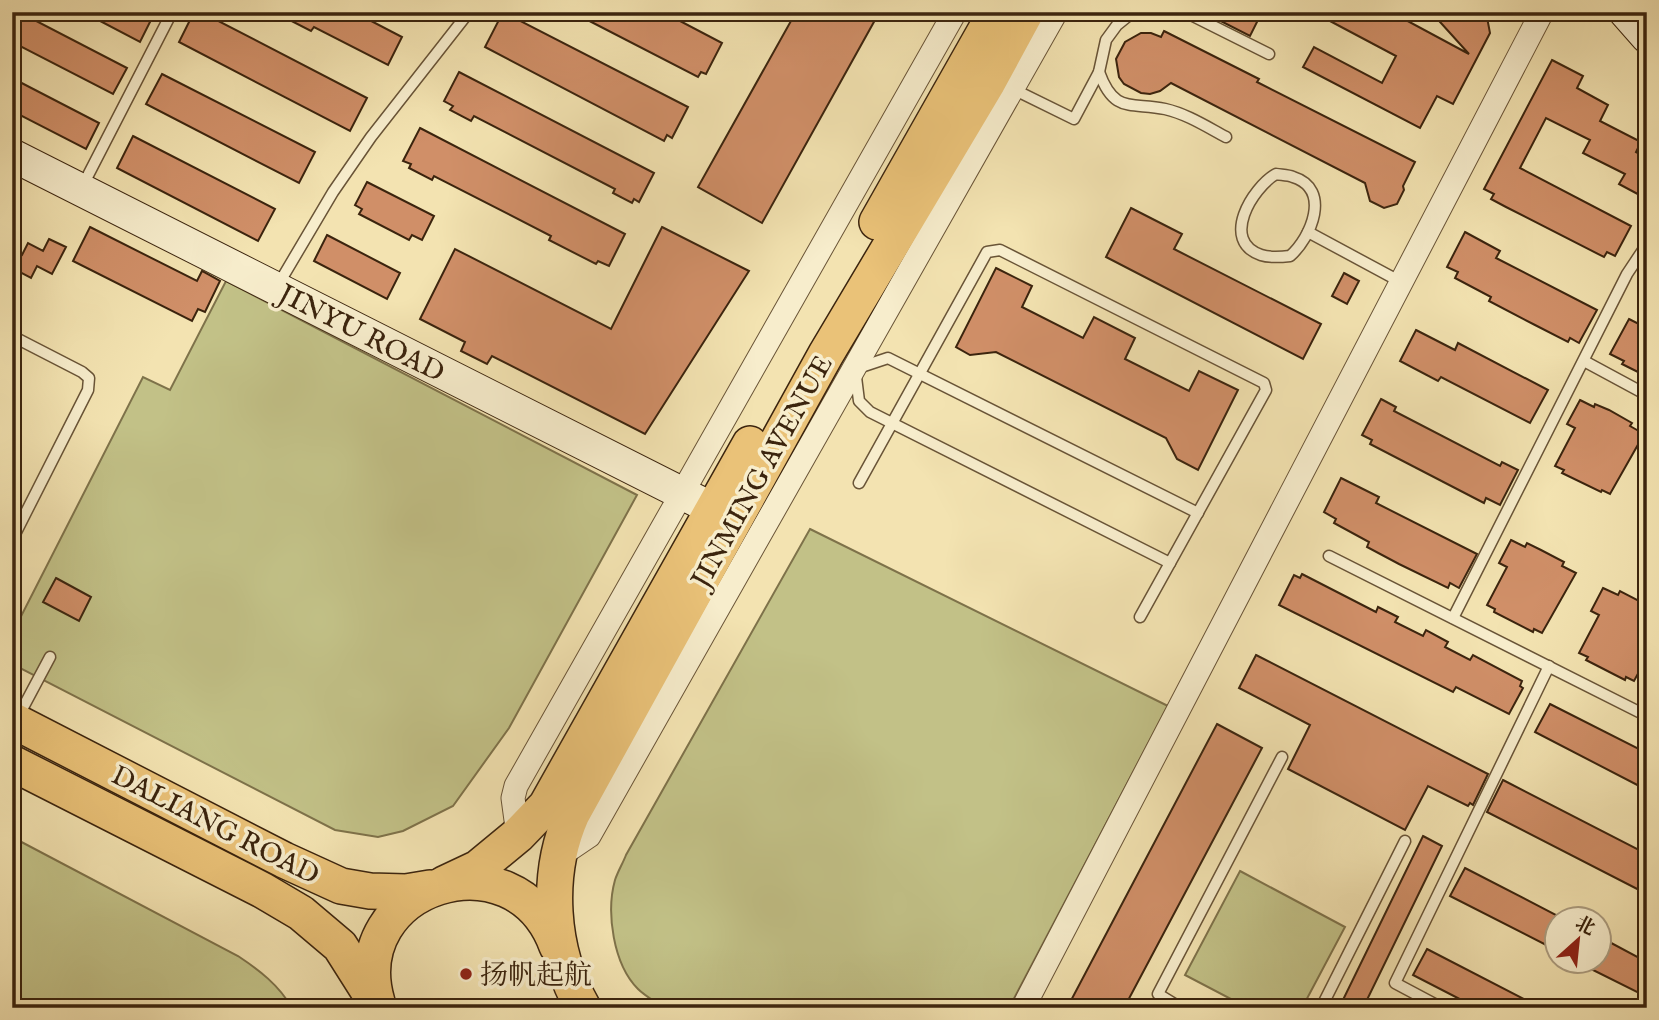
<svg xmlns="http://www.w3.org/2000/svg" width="1659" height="1020" viewBox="0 0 1659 1020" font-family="'IM FELL English','Noto Serif SC',serif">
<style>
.green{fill:#c2c187;stroke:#7e724a;stroke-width:2}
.building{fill:#d08f68;stroke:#3b240e;stroke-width:2}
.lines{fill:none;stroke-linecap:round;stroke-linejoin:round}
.lane-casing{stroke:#695437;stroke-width:13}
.street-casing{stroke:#695437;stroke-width:25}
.secondary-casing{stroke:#3b240e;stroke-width:34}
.primary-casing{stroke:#3b240e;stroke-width:38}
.lane{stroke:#f7edcc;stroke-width:10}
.street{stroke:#f7edcc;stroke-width:23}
.secondary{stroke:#f7edcc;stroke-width:32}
.primary{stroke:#eac278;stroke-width:35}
.poi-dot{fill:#8f2418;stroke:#f7edcc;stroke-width:2.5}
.labels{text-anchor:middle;stroke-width:7;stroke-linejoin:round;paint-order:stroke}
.street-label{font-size:28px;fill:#3b240e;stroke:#f7edcc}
.poi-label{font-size:28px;fill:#3b240e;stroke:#f7edcc;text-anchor:start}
</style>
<rect width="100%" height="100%" fill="#f3e3b1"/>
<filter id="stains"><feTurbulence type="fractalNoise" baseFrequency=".00286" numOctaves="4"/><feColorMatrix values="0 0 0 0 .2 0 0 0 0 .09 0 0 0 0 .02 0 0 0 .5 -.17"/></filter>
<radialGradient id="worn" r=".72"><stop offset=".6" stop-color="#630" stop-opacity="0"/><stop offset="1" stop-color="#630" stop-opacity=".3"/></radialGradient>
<g class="green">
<polygon points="226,281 637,495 509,728 453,806 403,831 378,837 335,830 12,664 12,634 143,377 170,390"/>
<path d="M810,529L1168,706L1009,1008H664C656,1002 645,996 638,989C613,964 606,912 615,880C618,871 623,863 626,855Z"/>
<path d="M12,837L238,956C259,970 279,985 292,1008H12Z"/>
<polygon points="1240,871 1345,927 1302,1008 1248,1008 1185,975"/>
</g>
<g class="building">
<polygon points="12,12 19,12 127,68 113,94 12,42"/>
<polygon points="83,12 155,12 140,42"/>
<polygon points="194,12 201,12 367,98 350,131 179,42"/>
<polygon points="274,12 354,12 402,37 388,65 314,27 311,31"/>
<polygon points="503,12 688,107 672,138 667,135 664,141 485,47"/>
<polygon points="572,12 663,12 722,43 706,74 701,72 698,77"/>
<polygon points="796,12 862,12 875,20 762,223 698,187"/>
<polygon points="1203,12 1247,12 1259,18 1250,36"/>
<polygon points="1313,12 1391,12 1469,54 1431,12 1486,12 1490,33 1453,104 1437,96 1420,128 1303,67 1314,47 1382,83 1396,56"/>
<polygon points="1164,31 1259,79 1257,82 1415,162 1403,186 1404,190 1397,204 1384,208 1370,201 1365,183 1171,83 1160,91 1150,94 1141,93 1124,84 1119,77 1116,59 1125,42 1141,33 1151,33 1161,37"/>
<polygon points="1552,60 1583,76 1577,88 1608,105 1600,121 1641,142 1636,152 1647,158 1647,199 1619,184 1625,174 1583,153 1590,140 1546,118 1520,168 1631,226 1615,256 1607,252 1604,257 1506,207 1491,199 1494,194 1484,189"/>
<polygon points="459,72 654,173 639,202 634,199 632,203 613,193 615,189 474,116 471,121 450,110 453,106 444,101"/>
<polygon points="162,74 315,152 299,183 146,104"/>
<polygon points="12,78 99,123 86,149 12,111"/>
<polygon points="420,128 625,234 609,266 598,261 596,264 549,240 551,236 434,176 432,180 409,168 411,164 403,161"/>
<polygon points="133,136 275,209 258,241 117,168"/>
<polygon points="367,182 434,216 422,240 412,235 409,240 359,214 362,209 355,205"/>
<polygon points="1131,208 1182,234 1174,249 1321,324 1303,359 1106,257"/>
<polygon points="90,227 197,281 202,271 220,281 205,312 198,309 192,321 73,261"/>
<polygon points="662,227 749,271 645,434 492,356 487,364 461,351 465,342 420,319 455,249 611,329"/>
<polygon points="1465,232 1500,251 1496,258 1597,310 1579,343 1570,338 1568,342 1535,325 1489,301 1491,297 1455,278 1458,272 1447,267"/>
<polygon points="327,235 400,273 387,299 314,261"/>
<polygon points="49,239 66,247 52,274 37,266 31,278 12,268 12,250 22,255 28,243 43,251"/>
<polygon points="996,268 1032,286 1022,307 1083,338 1094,317 1135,338 1125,359 1189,391 1199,371 1238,390 1198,470 1177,459 1166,438 996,352 970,355 956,347"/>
<polygon points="1344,273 1359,281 1347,304 1332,296"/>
<polygon points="1629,319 1647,328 1647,373 1639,369 1638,372 1622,364 1624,361 1610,354"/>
<polygon points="1416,330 1455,350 1458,343 1548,390 1530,423 1441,377 1438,381 1400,361"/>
<polygon points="1381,399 1396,407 1394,411 1500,466 1502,462 1518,470 1500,505 1486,498 1484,503 1370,444 1372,440 1362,435"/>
<polygon points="1580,400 1594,407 1595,404 1609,410 1632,423 1630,426 1644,434 1610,494 1602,490 1601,492 1562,473 1564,470 1555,466 1575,428 1567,424"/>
<polygon points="1341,478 1379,497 1376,503 1477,554 1459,588 1450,583 1448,588 1399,564 1367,547 1369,542 1334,523 1336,519 1324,512"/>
<polygon points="1511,540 1525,547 1527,543 1541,550 1564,562 1562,566 1576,573 1542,633 1534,629 1533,632 1494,612 1495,609 1487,605 1507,567 1499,563"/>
<polygon points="1302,574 1376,612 1378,607 1398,617 1395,622 1423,636 1426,630 1448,642 1445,647 1470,660 1473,655 1522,681 1520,686 1523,688 1509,714 1456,687 1453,692 1279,605 1294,575 1300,578"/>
<polygon points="56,578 91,597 79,621 43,602"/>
<polygon points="1603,588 1618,595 1620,591 1647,605 1647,657 1634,681 1626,677 1625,680 1586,660 1588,657 1579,653 1599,615 1591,611"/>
<polygon points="1256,655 1488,774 1473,805 1470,803 1468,806 1428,786 1405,830 1288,769 1310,725 1239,688"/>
<polygon points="1550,704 1647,753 1647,790 1535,732"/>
<polygon points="1217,724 1262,748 1124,1008 1067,1008"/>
<polygon points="1503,780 1647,854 1647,894 1487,812"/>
<polygon points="1423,836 1442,846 1363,1008 1339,1008"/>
<polygon points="1465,868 1558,916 1558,951 1450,896"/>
<polygon points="1600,937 1647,962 1647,997 1575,961 1600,961"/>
<polygon points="1427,949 1541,1008 1477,1008 1413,975"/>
</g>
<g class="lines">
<g class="lane-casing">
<g id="lane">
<polyline points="1185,12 1269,54"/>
<path d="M1099,72C1114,114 1131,102 1165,109C1187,114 1207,127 1226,137"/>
<polyline points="1013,89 1074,119 1099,72 1106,40 1117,25 1133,12"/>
<path d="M1276,174C1281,175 1288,175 1293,177C1332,189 1311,238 1290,256C1281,257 1270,258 1261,255C1220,241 1252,188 1276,174Z"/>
<polyline points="82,187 172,12"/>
<polyline points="1308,232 1401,282"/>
<polyline points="278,285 333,192 371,137 469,12"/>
<polyline points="12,336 82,372 89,378 88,390 12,540"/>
<polyline points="1584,361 1647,395"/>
<polyline points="859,483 987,252 1000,250 1264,383 1266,390 1140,617"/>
<polyline points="1329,556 1647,716"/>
<polyline points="1170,563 870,412 859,401 855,369 888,358 1198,513"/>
<polyline points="1453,618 1627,274 1647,244"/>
<polyline points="17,719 50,657"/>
<polyline points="1181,1008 1158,994 1282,757"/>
<polyline points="1321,1008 1405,841"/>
<polyline points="1442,1008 1395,983 1549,666"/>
</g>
</g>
<g class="street-casing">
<g id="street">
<polyline points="518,835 513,798 516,786 955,12"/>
<polyline points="558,857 589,836 1056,12"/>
<polyline points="1023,1008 1542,12"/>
</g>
</g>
<g class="secondary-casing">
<g id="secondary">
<polyline points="1625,12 1647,37"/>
<polyline points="12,155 713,509"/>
</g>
</g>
<g class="primary-casing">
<g id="primary">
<polyline points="877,222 996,12"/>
<polyline points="12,720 284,860 341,886 370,891 406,892 430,888"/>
<polyline points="12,763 262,890 301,913 340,946 378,1006"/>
<polyline points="444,884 478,868 518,835 546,806 750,444"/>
<path d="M377,1002C343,886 515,830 557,946"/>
<path d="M583,1008C550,950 545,875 572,814L826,354L988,82L1026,12"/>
</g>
</g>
<use href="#lane" class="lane"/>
<use href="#street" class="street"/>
<use href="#secondary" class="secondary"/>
<use href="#primary" class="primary"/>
</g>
<circle class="poi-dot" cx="466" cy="974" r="7"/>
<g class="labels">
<g class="street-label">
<text transform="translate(362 332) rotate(27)" y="10">JINYU ROAD</text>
<text transform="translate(761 471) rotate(-61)" y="10">JINMING AVENUE</text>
<text transform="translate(216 824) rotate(27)" y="10">DALIANG ROAD</text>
</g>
<g class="poi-label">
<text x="480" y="984">扬帆起航</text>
</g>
</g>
<rect width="1659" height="1020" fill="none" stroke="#f3e3b1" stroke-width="42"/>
<rect x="14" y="14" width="1631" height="992" fill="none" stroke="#3b240e" stroke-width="3.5"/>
<rect x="21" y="21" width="1617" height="978" fill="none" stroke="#3b240e" stroke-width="2"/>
<g transform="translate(1578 940) rotate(27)"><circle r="33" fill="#f7edcc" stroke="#ac9d80" stroke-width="2"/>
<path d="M0-5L12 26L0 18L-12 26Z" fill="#8f2418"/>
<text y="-10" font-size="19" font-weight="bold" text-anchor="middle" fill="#3b240e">北</text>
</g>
<rect width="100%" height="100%" filter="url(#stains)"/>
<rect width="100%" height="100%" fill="url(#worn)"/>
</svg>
